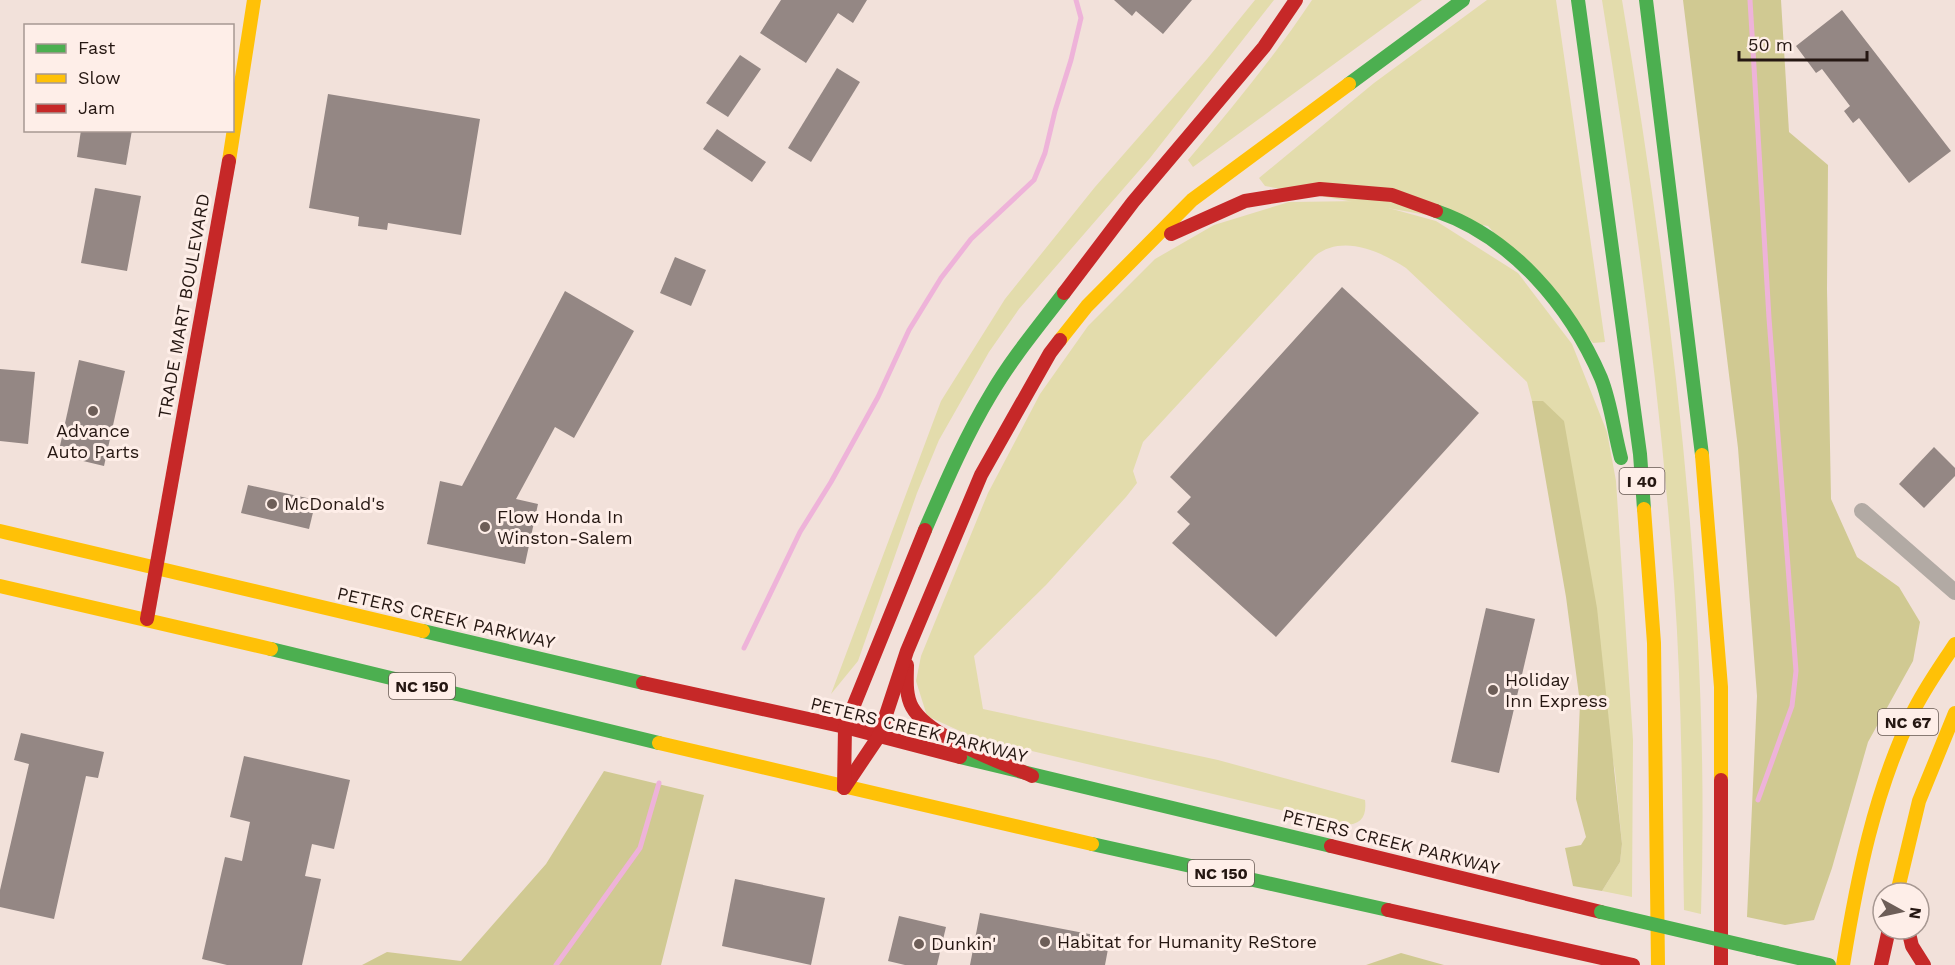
<svg xmlns="http://www.w3.org/2000/svg" width="1955" height="965" viewBox="0 0 1955 965" font-family="'Work Sans',sans-serif">
<style>
.green{fill:#e3dcac}
.forest{fill:#d0c992}
.lines{fill:none;stroke-linecap:round;stroke-linejoin:round}
.stream{stroke:#eeb3d9;stroke-width:5}
.building{fill:#948784}
.street{stroke:#b2aaa4;stroke-width:16}
.fast{stroke:#4caf50;stroke-width:14}
.slow{stroke:#ffc107;stroke-width:14}
.jam{stroke:#c62828;stroke-width:14}
.fast-bridge{stroke:#4caf50;stroke-width:14}
.poi-dot{fill:#6d5e58;stroke:#feeee8;stroke-width:2}
.labels{text-anchor:middle;stroke-width:6;stroke-linejoin:round;paint-order:stroke}
.shield{fill:#feeee8;stroke:#665852;stroke-width:1.5}
.shield-label{font-size:16px;font-weight:bold;fill:#251712}
.street-label{font-size:18px;fill:#251712;stroke:#feeee8}
.poi-label{font-size:18px;fill:#251712;stroke:#feeee8;text-anchor:start}
</style>
<rect width="100%" height="100%" fill="#f2e1da"/>
<g class="green">
<polygon points="1255,0 1274,0 1150,158 1019,309 989,352 939,440 917,493 858,661 831,694 941,401 1005,299 1095,187 1207,59"/>
<path d="M1312,0H1422L1193,167L1188,160C1232,108 1274,57 1312,0Z"/>
<polygon points="1487,0 1556,0 1605,342 1593,343 1488,226 1265,186 1259,178 1374,83"/>
<path d="M1602,0H1622C1672,302 1711,608 1701,914L1684,910C1682,802 1682,692 1674,584C1660,388 1633,193 1602,0Z"/>
<path d="M1363,201L1436,221L1518,273L1572,344L1607,432L1616,481L1633,740L1632,897L1602,891L1620,862L1622,844L1615,771L1543,401H1532L1527,382L1406,268C1380,251 1342,234 1315,256L1143,442L1133,471L1137,483L1126,497L1046,585L974,656L983,709L1218,760L1365,800C1367,817 1361,825 1344,825L973,737L927,716L916,681L921,656L937,617L988,493L1040,394L1088,326L1155,259L1214,225L1289,202Z"/>
</g>
<g class="forest">
<polygon points="1683,0 1781,0 1789,132 1828,165 1827,289 1831,499 1857,557 1899,587 1920,622 1913,661 1868,742 1832,868 1814,920 1785,925 1747,917 1757,696 1738,448"/>
<polygon points="1543,401 1564,421 1597,608 1622,844 1620,862 1602,891 1573,886 1565,848 1581,845 1586,837 1576,799 1580,703 1566,597 1532,401"/>
<polygon points="604,771 704,795 661,965 362,965 387,952 461,961 546,864"/>
<polygon points="1401,953 1444,965 1366,965"/>
</g>
<g class="lines">
<g class="stream">
<polyline points="1750,0 1769,318 1796,671 1792,706 1758,800"/>
<polyline points="744,648 800,532 831,482 878,397 909,330 941,278 971,239 1034,180 1045,153 1055,111 1071,60 1081,18 1076,0"/>
<polyline points="556,965 640,848 659,783"/>
</g>
</g>
<g class="building">
<polygon points="781,0 867,0 853,23 838,13 806,63 760,33"/>
<polygon points="1114,0 1192,0 1163,34 1136,11 1132,16"/>
<polygon points="1842,10 1951,151 1909,183 1859,118 1853,123 1844,111 1850,106 1822,69 1816,73 1796,46"/>
<polygon points="740,55 761,69 728,117 706,103"/>
<polygon points="837,68 860,82 811,162 788,148"/>
<polygon points="328,94 480,119 461,235 388,223 387,230 358,226 359,217 309,208"/>
<polygon points="717,129 766,162 752,182 703,149"/>
<polygon points="81,130 132,130 126,165 77,157"/>
<polygon points="95,188 141,196 127,271 81,263"/>
<polygon points="675,257 706,270 691,306 660,293"/>
<polygon points="1342,287 1479,413 1276,637 1172,543 1190,524 1177,512 1191,497 1170,477"/>
<polygon points="565,291 634,331 574,438 555,427 516,499 538,504 525,564 427,544 440,481 462,486"/>
<polygon points="79,360 125,371 104,466 58,455"/>
<polygon points="0,369 35,372 28,444 0,441"/>
<polygon points="1934,447 1955,468 1955,476 1924,508 1899,484"/>
<polygon points="248,485 316,500 309,529 241,513"/>
<polygon points="1486,608 1535,619 1499,773 1451,762"/>
<polygon points="21,733 104,752 98,778 86,776 54,919 0,907 0,890 29,764 14,760"/>
<polygon points="244,756 350,780 334,849 312,844 305,876 321,879 302,965 227,965 202,959 225,857 242,861 250,822 230,817"/>
<polygon points="735,879 825,898 811,965 722,946"/>
<polygon points="980,913 1110,938 1105,965 970,965"/>
<polygon points="899,916 946,927 937,965 905,965 888,961"/>
</g>
<g class="lines">
<polyline class="street" points="1862,511 1955,592"/>
<g class="fast">
<polyline points="1578,0 1640,454 1644,509"/>
<polyline points="1646,0 1702,455"/>
<polyline points="1349,84 1463,0"/>
<path d="M1436,211C1512,237 1570,306 1601,378C1611,403 1614,432 1621,458"/>
<path d="M925,530C945,484 965,437 991,394C1012,358 1039,326 1064,293"/>
<polyline points="423,631 643,683"/>
<polyline points="271,649 659,743"/>
<polyline points="960,757 1331,846"/>
<polyline points="1092,844 1388,910"/>
<polyline points="1759,949 1829,965"/>
</g>
<g class="slow">
<polyline points="229,161 254,0"/>
<polyline points="1060,340 1087,306 1192,200 1349,84"/>
<polyline points="1702,455 1721,687 1721,780"/>
<polyline points="1644,509 1654,643 1658,965"/>
<polyline points="0,531 423,631"/>
<polyline points="0,586 271,649"/>
<polyline points="659,743 1092,844"/>
<polyline points="1897,893 1919,801 1955,713"/>
<path d="M1843,965C1857,879 1874,793 1912,714C1924,689 1940,667 1955,644"/>
</g>
<g class="jam">
<polyline points="1171,234 1245,201 1320,189 1392,195 1436,211"/>
<polyline points="1064,293 1133,202 1264,47 1296,0"/>
<polyline points="147,619 229,161"/>
<path d="M907,665C907,678 905,694 912,707C929,738 1000,761 1032,776"/>
<polyline points="643,683 845,727 960,757"/>
<polyline points="1721,780 1721,965"/>
<polyline points="844,788 879,736 907,651 981,475 1050,353 1060,340"/>
<polyline points="844,788 845,727 925,530"/>
<polyline points="1331,846 1601,912"/>
<polyline points="1388,910 1633,965"/>
<polyline points="1908,929 1912,946 1924,965"/>
<polyline points="1881,965 1889,929"/>
</g>
<polyline class="fast-bridge" points="1601,912 1759,949"/>
</g>
<g class="poi-dot">
<circle cx="93" cy="411" r="6"/>
<circle cx="272" cy="504" r="6"/>
<circle cx="485" cy="527" r="6"/>
<circle cx="1493" cy="690" r="6"/>
<circle cx="1045" cy="942" r="6"/>
<circle cx="919" cy="944" r="6"/>
</g>
<g class="labels">
<g class="shield">
<rect x="1619.5" y="468" width="45" height="26" rx="4.5"/>
<rect x="389" y="673" width="66" height="26" rx="4.5"/>
<rect x="1878" y="709" width="60" height="26" rx="4.5"/>
<rect x="1188" y="860" width="66" height="26" rx="4.5"/>
</g>
<g class="shield-label">
<text x="1642" y="487">I 40</text>
<text x="422" y="692">NC 150</text>
<text x="1908" y="728">NC 67</text>
<text x="1221" y="879">NC 150</text>
</g>
<g class="street-label">
<text transform="translate(184 306) rotate(-80)" y="6">TRADE MART BOULEVARD</text>
<text transform="translate(446 618) rotate(13)" y="6">PETERS CREEK PARKWAY</text>
<text transform="translate(919 730) rotate(14)" y="6">PETERS CREEK PARKWAY</text>
<text transform="translate(1391 842) rotate(14)" y="6">PETERS CREEK PARKWAY</text>
</g>
<g class="poi-label">
<text x="93" y="437" text-anchor="middle">Advance<tspan x="93" dy="21">Auto Parts</tspan></text>
<text x="284" y="510">McDonald's</text>
<text x="497" y="523">Flow Honda In<tspan x="497" dy="21">Winston-Salem</tspan></text>
<text x="1505" y="686">Holiday<tspan x="1505" dy="21">Inn Express</tspan></text>
<text x="1057" y="948">Habitat for Humanity ReStore</text>
<text x="931" y="950">Dunkin'</text>
</g>
</g>
<rect x="24" y="24" width="210" height="108" fill="#feeee8" stroke="#a79892" stroke-width="1.5"/>
<rect x="36" y="44" width="30" height="9" fill="#4caf50" stroke="#a79892" stroke-width="1.5"/>
<text x="78" y="54" font-size="18" fill="#251712">Fast</text>
<rect x="36" y="74" width="30" height="9" fill="#ffc107" stroke="#a79892" stroke-width="1.5"/>
<text x="78" y="84" font-size="18" fill="#251712">Slow</text>
<rect x="36" y="104" width="30" height="9" fill="#c62828" stroke="#a79892" stroke-width="1.5"/>
<text x="78" y="114" font-size="18" fill="#251712">Jam</text>
<g transform="translate(1901 911) rotate(98)"><circle r="28" fill="#feeee8" stroke="#a79892" stroke-width="1.5"/>
<path d="M0-4.5L10 22L0 15L-10 22Z" fill="#6d5e58"/>
<text y="-9" font-size="16" font-weight="bold" text-anchor="middle" fill="#251712">N</text>
</g>
<path d="M1739 51v9h128v-9" fill="none" stroke="#251712" stroke-width="3"/>
<text x="1748" y="51" font-size="18" fill="#251712" stroke="#feeee8" stroke-width="4.5" paint-order="stroke">50 m</text>
</svg>
